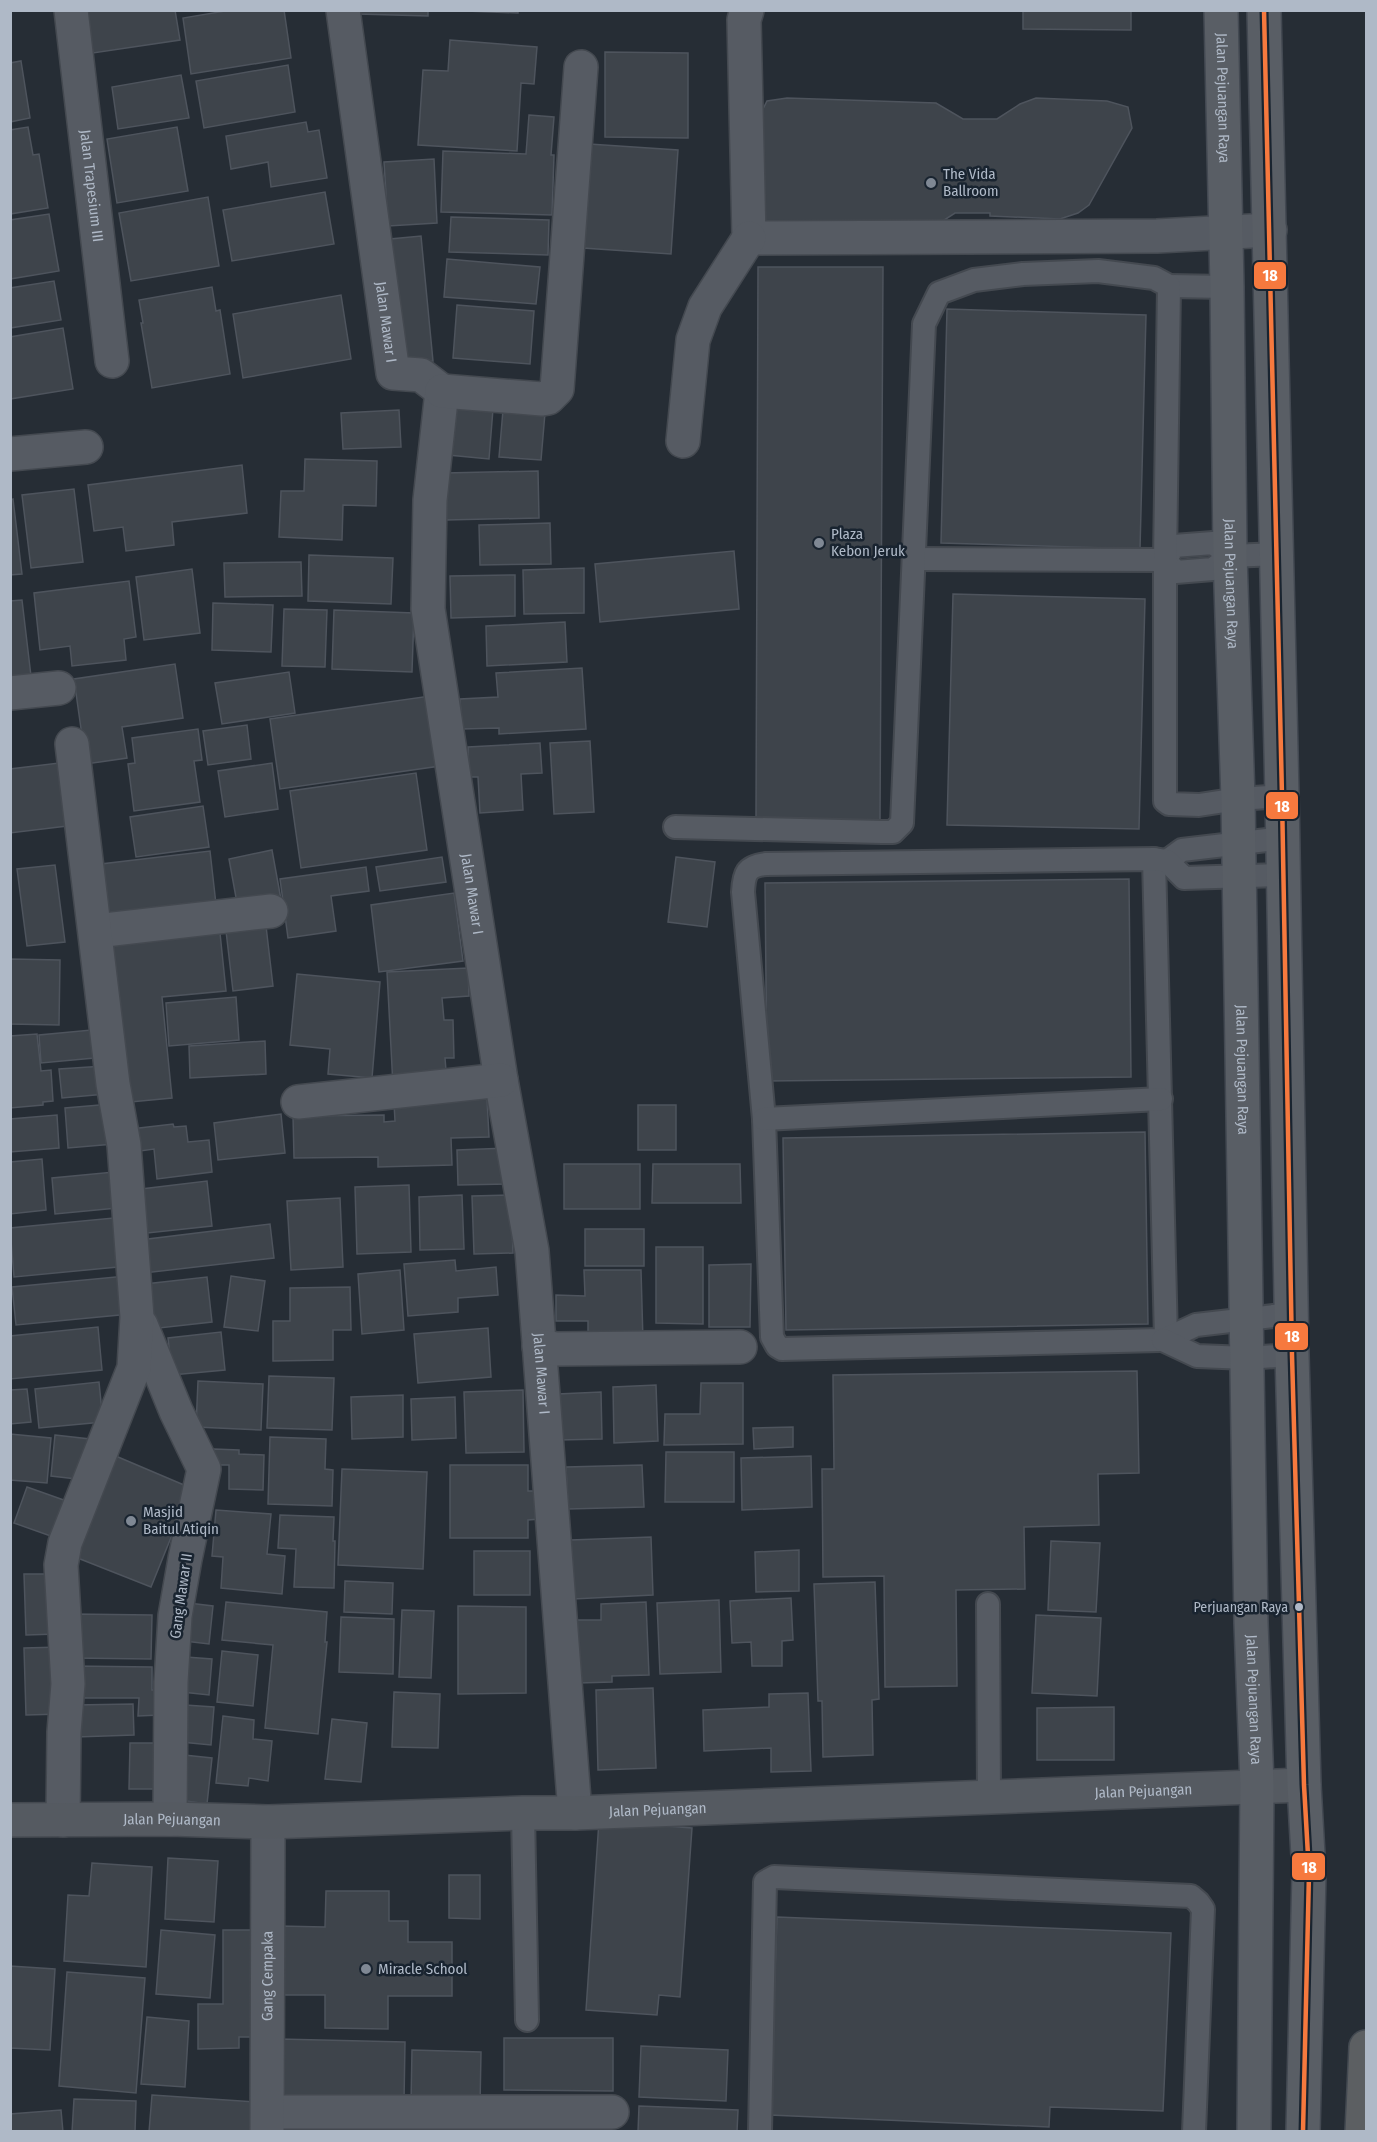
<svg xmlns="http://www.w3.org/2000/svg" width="1377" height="2142" viewBox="0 0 1377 2142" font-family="'Fira Sans Condensed',sans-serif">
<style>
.building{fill:#3e444b;stroke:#4e545d;stroke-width:1.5}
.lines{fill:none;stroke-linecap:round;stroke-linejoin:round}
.lane-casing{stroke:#444950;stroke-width:26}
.street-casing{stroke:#444950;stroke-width:36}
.secondary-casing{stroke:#444950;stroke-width:36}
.primary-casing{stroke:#434952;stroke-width:36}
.highway-casing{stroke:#434951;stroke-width:36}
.lane{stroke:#565b63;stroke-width:22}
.street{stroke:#565b63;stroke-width:33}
.secondary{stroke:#555a61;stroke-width:33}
.primary{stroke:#595e65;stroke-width:33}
.highway{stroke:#5c5f62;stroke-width:33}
.bus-1-casing{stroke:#192430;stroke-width:9}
.bus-1{stroke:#f6793e;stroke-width:4.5}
.poi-dot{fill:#7f8894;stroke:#192430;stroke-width:2}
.bus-dot{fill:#afb9c7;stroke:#192430;stroke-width:2}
.labels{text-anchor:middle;stroke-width:5;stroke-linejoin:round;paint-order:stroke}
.bus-label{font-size:14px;fill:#afb9c7;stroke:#192430;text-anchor:end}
.street-label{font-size:15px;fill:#afb9c7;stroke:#192430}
.poi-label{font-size:15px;fill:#afb9c7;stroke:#192430;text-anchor:start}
.line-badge{stroke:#192430;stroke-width:2}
.badge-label{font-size:16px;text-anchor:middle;font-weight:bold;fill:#fff}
</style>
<rect width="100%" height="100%" fill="#262d35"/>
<g class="building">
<polygon points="86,10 175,10 180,40 93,53"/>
<polygon points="231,10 284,10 291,58 191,74 183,18"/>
<polygon points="358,10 428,10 428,16 358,14"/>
<polygon points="440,10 518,10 518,13"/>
<polygon points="1023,10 1131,10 1131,30 1023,29"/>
<polygon points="450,40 537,47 534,84 521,83 517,151 418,145 423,70 448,71"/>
<polygon points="605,52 688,53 688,138 605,137"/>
<polygon points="21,61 30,118 10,122 10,63"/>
<polygon points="288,65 295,112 204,128 196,81"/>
<polygon points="181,75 189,118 118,129 112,87"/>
<polygon points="787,98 936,103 963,119 997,119 1020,104 1036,98 1107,101 1128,107 1132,128 1089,205 1078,213 1060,219 990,216 990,213 955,213 935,226 765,226 760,216 761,113 767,101"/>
<polygon points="529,115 554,117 551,155 554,155 552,215 441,212 443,151 526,154"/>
<polygon points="306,122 308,132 319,130 327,178 271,187 268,162 231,169 226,136"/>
<polygon points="28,127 33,155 39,154 48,208 10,214 10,130"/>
<polygon points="177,127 188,191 117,203 107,139"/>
<polygon points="589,144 678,150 671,254 583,248"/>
<polygon points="434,159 437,223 388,226 384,162"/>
<polygon points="325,192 334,244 232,261 223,210"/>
<polygon points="208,197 219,266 131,281 119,213"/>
<polygon points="49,214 59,271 10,279 10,220"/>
<polygon points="451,217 549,220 548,255 449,252"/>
<polygon points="421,236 433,361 402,364 390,239"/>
<polygon points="447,259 540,267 536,304 444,297"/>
<polygon points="758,267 883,267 880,820 756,819"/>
<polygon points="54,281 61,320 10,328 10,288"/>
<polygon points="212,287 216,311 220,310 230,374 152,388 141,323 143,323 139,300"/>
<polygon points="341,295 351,359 243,378 233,314"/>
<polygon points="457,305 534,311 530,364 453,358"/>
<polygon points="947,309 1146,315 1140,549 941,543"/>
<polygon points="63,328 73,389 10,399 10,337"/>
<polygon points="451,406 493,409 489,459 448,455"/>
<polygon points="399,410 401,447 343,449 341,413"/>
<polygon points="503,410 545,413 541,460 499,457"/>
<polygon points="305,459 377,461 376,506 343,505 342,540 279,537 281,491 304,491"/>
<polygon points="242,465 247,513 172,522 174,545 126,551 123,527 94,531 88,485"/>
<polygon points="538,471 539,518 446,520 445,473"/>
<polygon points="74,489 83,562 31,568 22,495"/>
<polygon points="13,499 22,574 10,575 10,500"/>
<polygon points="550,523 551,564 480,565 479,525"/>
<polygon points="734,551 739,609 600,622 595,564"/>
<polygon points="309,555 393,558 391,604 308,601"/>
<polygon points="301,562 302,596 225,597 224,563"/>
<polygon points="584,568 584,613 524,614 523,570"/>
<polygon points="192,569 200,633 144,640 136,577"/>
<polygon points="515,575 515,616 451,618 450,576"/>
<polygon points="129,581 136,637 124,639 126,660 72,666 70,646 40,650 34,593"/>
<polygon points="953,594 1145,599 1139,829 947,825"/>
<polygon points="22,600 31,676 10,679 10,601"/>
<polygon points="213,603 273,605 271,652 212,650"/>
<polygon points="284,609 327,610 325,667 282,666"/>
<polygon points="334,610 414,613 412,672 332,669"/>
<polygon points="565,622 567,662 487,666 486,626"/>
<polygon points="175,664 183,718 122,727 127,758 86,764 74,679"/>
<polygon points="582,668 586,729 499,734 499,728 462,729 460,699 498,697 496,673"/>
<polygon points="289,672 295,713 222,724 215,683"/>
<polygon points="430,696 440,766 280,789 270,719"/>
<polygon points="247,725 251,759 208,765 203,731"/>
<polygon points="198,729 202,760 194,761 200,802 134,811 128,764 135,763 132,738"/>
<polygon points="590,741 594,812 554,814 550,743"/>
<polygon points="540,743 542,773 521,774 523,810 480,813 478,777 469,777 468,747"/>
<polygon points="59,763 67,826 10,833 10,769"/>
<polygon points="272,763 278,809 225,817 218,771"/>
<polygon points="416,773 427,850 301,868 290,791"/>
<polygon points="203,806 209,847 136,857 130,817"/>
<polygon points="272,850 282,905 239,914 229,859"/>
<polygon points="210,851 217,913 108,925 101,864"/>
<polygon points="442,857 446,882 380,891 376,867"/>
<polygon points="676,857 715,862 707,927 668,922"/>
<polygon points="55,865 65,942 27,946 17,869"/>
<polygon points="366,867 369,891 331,896 336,931 288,938 280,879"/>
<polygon points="1129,879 1131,1077 767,1081 765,883"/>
<polygon points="454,893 463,961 379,972 371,905"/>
<polygon points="266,926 273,986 233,991 226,931"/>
<polygon points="220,933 226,991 162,997 172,1098 120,1103 105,945"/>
<polygon points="10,959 60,960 59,1025 10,1024"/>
<polygon points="468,968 469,996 442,998 444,1020 453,1020 454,1058 445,1058 447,1083 393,1086 387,972"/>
<polygon points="297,974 380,982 372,1078 328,1074 330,1049 290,1045"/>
<polygon points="236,997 239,1040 169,1046 166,1003"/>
<polygon points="102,1029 105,1057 41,1063 39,1035"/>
<polygon points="37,1034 41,1071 51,1070 53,1101 43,1102 43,1105 10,1108 10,1036"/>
<polygon points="265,1041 266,1074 190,1078 189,1046"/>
<polygon points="104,1066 106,1094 62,1098 59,1069"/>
<polygon points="487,1099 489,1137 451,1138 452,1165 378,1167 378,1157 294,1158 293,1116 384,1115 384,1122 395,1121 394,1103"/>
<polygon points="111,1104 114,1144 68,1148 65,1108"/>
<rect x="638" y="1105" width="38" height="45"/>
<polygon points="281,1114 285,1153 218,1160 214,1123"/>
<polygon points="57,1115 59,1148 10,1152 10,1119"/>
<polygon points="173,1124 174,1127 186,1126 188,1142 209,1140 212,1172 157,1179 154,1149 133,1152 131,1129"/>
<polygon points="1145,1132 1148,1324 786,1330 783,1138"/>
<polygon points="507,1148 508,1184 458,1185 457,1150"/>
<polygon points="42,1159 46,1210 10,1214 10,1162"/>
<rect x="564" y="1164" width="76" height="45"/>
<polygon points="653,1164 740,1164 741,1203 652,1203"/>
<polygon points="114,1172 117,1208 55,1214 52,1178"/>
<polygon points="207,1181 212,1226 138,1234 133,1190"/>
<polygon points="409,1185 411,1252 357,1254 355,1187"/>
<polygon points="462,1195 464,1249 420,1250 419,1197"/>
<polygon points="511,1195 513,1253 474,1254 472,1196"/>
<polygon points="340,1198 343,1267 291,1270 287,1201"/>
<polygon points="124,1217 128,1266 14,1277 10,1228"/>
<polygon points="270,1224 274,1258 144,1273 140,1240"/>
<rect x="585" y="1229" width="59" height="37"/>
<polygon points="656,1247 703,1247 703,1324 656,1323"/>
<polygon points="455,1260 456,1271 496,1267 498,1295 458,1298 458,1312 408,1316 404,1264"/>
<polygon points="751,1264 750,1327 709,1327 709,1265"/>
<polygon points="400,1270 404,1330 362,1334 358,1274"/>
<polygon points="584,1270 641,1270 643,1341 588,1341 588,1321 556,1321 556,1295 585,1296"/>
<polygon points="126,1276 130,1314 16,1325 12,1287"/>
<polygon points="231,1276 265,1281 258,1331 224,1327"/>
<polygon points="207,1277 212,1322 150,1329 145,1284"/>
<polygon points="350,1287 351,1330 333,1330 333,1360 273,1361 273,1321 290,1321 290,1288"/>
<polygon points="98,1327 102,1370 10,1379 10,1336"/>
<polygon points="488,1328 491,1377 418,1383 414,1334"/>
<polygon points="221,1332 225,1370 172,1375 168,1338"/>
<polygon points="1137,1371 1139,1473 1098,1474 1099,1525 1024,1527 1025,1589 956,1590 957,1686 885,1687 884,1576 823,1577 822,1469 834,1469 833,1375"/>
<polygon points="269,1376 334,1378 332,1430 267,1428"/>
<polygon points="198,1381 263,1384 261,1430 196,1427"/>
<polygon points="99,1382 103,1422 39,1428 35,1389"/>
<polygon points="701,1383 743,1383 743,1444 664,1445 665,1414 700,1414"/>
<polygon points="656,1385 658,1441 614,1443 613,1387"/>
<polygon points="27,1389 31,1422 10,1424 10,1390"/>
<polygon points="523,1390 524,1452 466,1453 464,1392"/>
<polygon points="601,1392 602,1439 559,1440 558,1394"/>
<polygon points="403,1395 403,1437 352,1439 351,1397"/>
<polygon points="455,1397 456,1438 412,1440 411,1399"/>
<polygon points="793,1427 793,1447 754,1449 753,1428"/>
<polygon points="10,1434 51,1438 47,1483 10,1480"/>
<polygon points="55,1435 90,1439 85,1480 51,1476"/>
<polygon points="270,1437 326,1439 325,1469 333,1470 332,1506 268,1504"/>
<polygon points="214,1449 239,1450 239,1454 264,1455 263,1490 229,1489 229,1465 213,1465"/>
<polygon points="666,1452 734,1452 734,1502 665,1502"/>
<polygon points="111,1454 191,1488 151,1587 70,1555"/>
<polygon points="811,1456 812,1507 742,1510 741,1458"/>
<polygon points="450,1465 528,1465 528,1491 540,1491 540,1519 528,1520 528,1538 450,1538"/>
<polygon points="642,1465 644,1507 568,1509 566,1467"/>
<polygon points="342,1469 427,1472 423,1569 338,1565"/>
<polygon points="27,1487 75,1504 62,1540 14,1523"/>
<polygon points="216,1510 271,1514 267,1554 285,1556 282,1594 221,1588 223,1557 212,1556"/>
<polygon points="280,1515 334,1517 333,1541 335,1541 334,1588 294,1587 296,1549 278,1548"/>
<polygon points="651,1537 653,1595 573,1599 571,1540"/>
<polygon points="1051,1541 1100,1543 1096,1612 1048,1610"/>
<polygon points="799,1550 799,1591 756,1592 755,1552"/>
<rect x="474" y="1551" width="56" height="44"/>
<polygon points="24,1574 55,1574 57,1634 26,1635"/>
<polygon points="345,1581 393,1583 392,1614 344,1612"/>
<polygon points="875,1582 879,1699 872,1700 873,1755 823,1757 822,1701 818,1701 814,1584"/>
<polygon points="791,1598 793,1640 782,1641 782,1666 752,1666 751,1642 732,1643 730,1601"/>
<polygon points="719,1600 721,1672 660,1674 657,1603"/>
<polygon points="180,1602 213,1606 209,1644 176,1640"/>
<polygon points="226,1602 327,1612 325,1642 327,1642 318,1734 265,1728 273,1645 222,1640"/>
<polygon points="646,1602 649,1675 612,1676 612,1682 579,1683 577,1620 601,1620 601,1604"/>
<polygon points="458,1606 526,1607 526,1693 458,1694"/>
<polygon points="402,1610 434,1611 431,1678 399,1677"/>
<polygon points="73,1614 152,1615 151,1659 72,1658"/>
<polygon points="1036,1615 1101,1618 1097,1696 1032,1693"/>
<polygon points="341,1617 394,1619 393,1674 339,1672"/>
<polygon points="60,1647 62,1714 26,1715 24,1648"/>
<polygon points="222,1651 258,1655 253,1706 217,1702"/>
<polygon points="186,1657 212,1659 209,1695 182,1692"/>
<polygon points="74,1666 152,1667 152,1690 160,1690 160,1715 138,1716 139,1698 73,1698"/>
<polygon points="653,1688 656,1768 598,1770 596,1690"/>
<polygon points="394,1692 440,1694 438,1748 392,1747"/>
<polygon points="808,1693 811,1771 771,1772 771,1748 704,1751 703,1710 769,1707 769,1694"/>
<polygon points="133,1704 134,1735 76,1737 75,1705"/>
<polygon points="185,1705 214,1707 211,1745 181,1742"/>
<polygon points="1114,1707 1114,1760 1037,1760 1037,1708"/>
<polygon points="223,1716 254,1720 253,1739 272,1741 268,1781 249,1778 248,1786 216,1783"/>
<polygon points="332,1719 367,1723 361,1782 325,1779"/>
<polygon points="130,1743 162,1743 161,1789 129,1789"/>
<polygon points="184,1755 212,1758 207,1804 179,1800"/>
<polygon points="599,1821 692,1828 680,1997 659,1995 657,2015 586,2010"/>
<polygon points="168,1858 218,1861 214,1922 165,1919"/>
<polygon points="92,1863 152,1867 146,1967 64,1961 68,1895 89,1896"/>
<polygon points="449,1875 480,1875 480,1919 449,1918"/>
<polygon points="326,1891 389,1891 389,1921 408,1921 408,1942 452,1942 452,1996 388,1996 388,2029 325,2028 325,1995 280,1995 280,1926 325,1927"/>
<polygon points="777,1917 1171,1933 1163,2111 1050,2107 1049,2127 770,2115"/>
<polygon points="161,1930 215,1935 210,1998 156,1994"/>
<polygon points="223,1930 257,1930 258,2037 239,2037 239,2048 198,2049 198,2004 223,2004"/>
<polygon points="10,1966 55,1969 50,2050 10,2048"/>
<polygon points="67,1972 145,1978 136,2093 59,2086"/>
<polygon points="147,2017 189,2021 185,2087 141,2084"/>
<polygon points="504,2038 613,2038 613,2091 504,2090"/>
<polygon points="279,2039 405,2042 404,2102 278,2099"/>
<polygon points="641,2046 728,2050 726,2101 639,2097"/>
<polygon points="412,2050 481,2052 480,2105 411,2103"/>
<polygon points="152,2095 256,2102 254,2132 149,2132"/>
<polygon points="74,2099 136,2101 135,2132 72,2132"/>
<polygon points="639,2106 738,2110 737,2132 638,2132"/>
<polygon points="61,2110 63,2132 10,2132 10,2114"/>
<polygon points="430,2123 480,2124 479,2132 429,2132"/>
</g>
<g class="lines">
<g class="lane-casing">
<g id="lane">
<polyline points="1169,286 1227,287"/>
<polyline points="914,559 1165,560 1176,572 1213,569 1230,556 1276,554"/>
<polyline points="1165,560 1174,546 1213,543 1230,556"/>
<polyline points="675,827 882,832 893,832 902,823 924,324 939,293 974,280 1023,274 1098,271 1154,278 1169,286 1165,560 1165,801 1169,804 1199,805 1238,799 1282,796"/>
<polyline points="1154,859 1166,1339"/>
<polyline points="1167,861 1182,850 1283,838"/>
<path d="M1282,875L1184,878L1167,861L1154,859L766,864C746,866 744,874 743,892L764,1119L772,1337L777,1346L782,1349L1160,1340L1166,1339L1196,1325L1291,1314"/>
<polyline points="764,1119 1161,1099"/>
<polyline points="1163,1340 1197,1356 1247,1358 1292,1355"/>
<polyline points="988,1604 989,1796"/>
<polyline points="523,1813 527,2020"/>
<polyline points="760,2132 765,1882 774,1877 1191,1896 1198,1902 1203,1909 1194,2132"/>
</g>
</g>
<g class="street-casing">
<g id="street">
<path id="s1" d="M71,10L112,361"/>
<path id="s2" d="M343,10L393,373L421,375L442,391"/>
<polyline points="747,10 744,20 749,238 1157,236 1270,230"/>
<path id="s3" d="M442,391L430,500L428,609L501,1080L532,1251L575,1813"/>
<polyline points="442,391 542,399 548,398 557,389 581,67"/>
<polyline points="683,441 693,340 705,307 749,238"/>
<polyline points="10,454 86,447"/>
<polyline points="10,693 59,688"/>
<polyline points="96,931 271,911"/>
<polyline points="298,1102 501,1080"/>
<polyline points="141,1325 176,1411 204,1469 185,1559 175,1616 171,1682 170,1819"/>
<polyline points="539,1346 556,1349 740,1347"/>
<polyline points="63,1820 64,1732 68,1684 61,1565 65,1543 134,1368 137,1317 124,1145 113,1084 72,744"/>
<polyline points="268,2112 612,2112"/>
<path id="s4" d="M267,2132L268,1822"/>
</g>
</g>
<g class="secondary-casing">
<g id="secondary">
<path id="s5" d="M10,1820L170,1819L268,1822L523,1813H575L1304,1785"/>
</g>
</g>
<g class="primary-casing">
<g id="primary">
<path id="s6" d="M1221,10L1227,287L1230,556L1238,799L1251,1623L1257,1785L1254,2132"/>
<polyline points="1264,10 1282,796 1292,1355 1304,1785 1309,1873 1303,2132"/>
</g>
</g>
<g class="highway-casing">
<polyline id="highway" points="1362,2132 1366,2047"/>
</g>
<use href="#lane" class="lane"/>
<use href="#street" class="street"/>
<use href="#secondary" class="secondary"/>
<use href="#primary" class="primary"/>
<use href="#highway" class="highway"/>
<g class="bus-1-casing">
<polyline id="bus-1" points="1264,10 1282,796 1292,1355 1304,1785 1309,1873 1303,2132"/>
</g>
<use href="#bus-1" class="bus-1"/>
</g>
<g class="poi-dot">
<circle cx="931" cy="183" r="6"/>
<circle cx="819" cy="543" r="6"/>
<circle cx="131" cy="1521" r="6"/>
<circle cx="366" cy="1969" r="6"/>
</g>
<circle class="bus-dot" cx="1299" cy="1607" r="5"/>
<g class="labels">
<g class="bus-label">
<text x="1288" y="1612">Perjuangan Raya</text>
</g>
<g class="street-label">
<text dy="5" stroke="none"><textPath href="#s6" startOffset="88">Jalan Pejuangan Raya</textPath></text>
<text dy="5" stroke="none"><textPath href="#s1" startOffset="177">Jalan Trapesium III</textPath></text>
<text dy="5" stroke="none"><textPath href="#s2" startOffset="315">Jalan Mawar I</textPath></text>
<text dy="5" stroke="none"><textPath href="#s6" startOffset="574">Jalan Pejuangan Raya</textPath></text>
<text dy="5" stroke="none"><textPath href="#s3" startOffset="507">Jalan Mawar I</textPath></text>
<text dy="5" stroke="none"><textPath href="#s6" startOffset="1060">Jalan Pejuangan Raya</textPath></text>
<text dy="5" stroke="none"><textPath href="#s3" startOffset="992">Jalan Mawar I</textPath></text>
<text transform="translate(181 1596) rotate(-82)" y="5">Gang Mawar II</text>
<text dy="5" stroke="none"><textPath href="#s6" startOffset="1690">Jalan Pejuangan Raya</textPath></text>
<text dy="5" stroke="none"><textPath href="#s5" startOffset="1134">Jalan Pejuangan</textPath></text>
<text dy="5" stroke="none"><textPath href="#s5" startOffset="648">Jalan Pejuangan</textPath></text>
<text dy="5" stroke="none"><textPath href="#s5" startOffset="162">Jalan Pejuangan</textPath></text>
<text dy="5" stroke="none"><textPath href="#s4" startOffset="156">Gang Cempaka</textPath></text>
</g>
<g class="poi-label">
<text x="943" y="179">The Vida<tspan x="943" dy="17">Ballroom</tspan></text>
<text x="831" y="539">Plaza<tspan x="831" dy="17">Kebon Jeruk</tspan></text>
<text x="143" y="1517">Masjid<tspan x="143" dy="17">Baitul Atiqin</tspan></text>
<text x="378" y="1974">Miracle School</text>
</g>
</g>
<g class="line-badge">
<rect x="1253" y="261" width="34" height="29" rx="6" fill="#f6793e"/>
<rect x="1265" y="791" width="34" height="29" rx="6" fill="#f6793e"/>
<rect x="1274" y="1322" width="35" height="29" rx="6" fill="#f6793e"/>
<rect x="1291" y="1852" width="35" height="29" rx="6" fill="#f6793e"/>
</g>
<g class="badge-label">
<text x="1270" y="281">18</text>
<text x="1282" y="812">18</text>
<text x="1292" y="1342">18</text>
<text x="1309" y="1873">18</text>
</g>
<rect width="1377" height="2142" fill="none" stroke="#afb9c7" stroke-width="24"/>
</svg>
